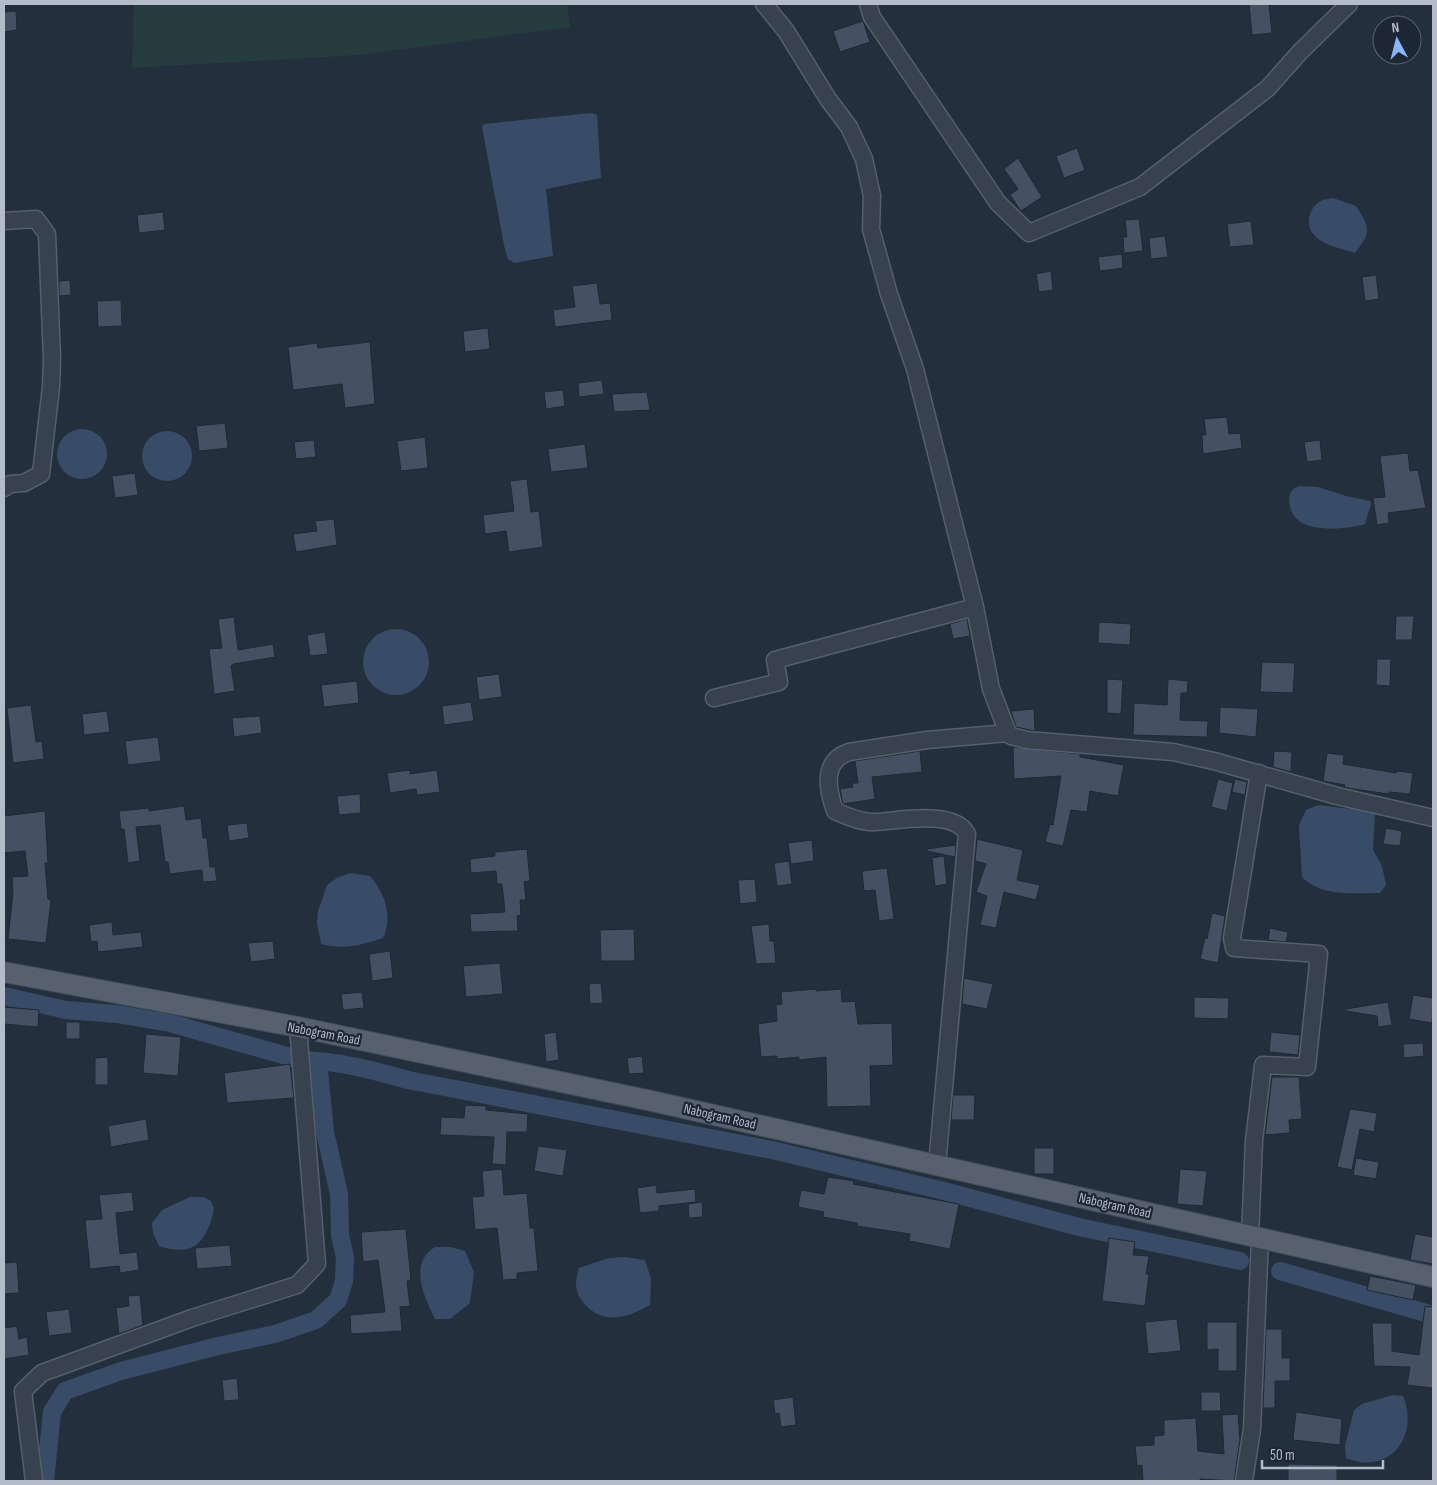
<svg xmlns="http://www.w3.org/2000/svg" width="1437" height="1485" viewBox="0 0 1437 1485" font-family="'Sofia Sans Condensed',sans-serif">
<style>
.green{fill:#263c3f}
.water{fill:#394c67}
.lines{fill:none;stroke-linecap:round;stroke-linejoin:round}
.canal{stroke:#394c67;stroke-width:18}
.building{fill:#455162;stroke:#1f2835}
.minor-casing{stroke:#565f6c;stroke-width:19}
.major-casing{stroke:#414a57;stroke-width:22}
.minor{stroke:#38414e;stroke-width:16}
.major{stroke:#56606e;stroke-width:20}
.labels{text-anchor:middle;stroke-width:4.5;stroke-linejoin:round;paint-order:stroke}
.street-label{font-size:14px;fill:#b4bcc9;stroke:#1d2633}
</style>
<rect width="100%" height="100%" fill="#242f3e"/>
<polygon class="green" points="134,4 567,4 570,27 359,55 132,68"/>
<g class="water">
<polygon points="591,113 597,115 601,178 546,189 553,256 514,263 508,259 505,250 482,127 484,124"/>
<path d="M1333,198L1356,206C1371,229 1371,232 1355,253C1341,248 1324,246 1314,235C1306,226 1308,210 1318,203C1321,200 1328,199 1333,198Z"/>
<circle cx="82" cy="454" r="25"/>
<circle cx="167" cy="456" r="25"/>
<path d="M1301,486L1318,487L1346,496L1370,501L1371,504L1365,524C1343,530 1295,535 1290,506C1288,498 1289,493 1294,488Z"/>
<circle cx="396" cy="662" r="33"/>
<path d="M1318,805L1375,812L1373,850L1382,866L1386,885L1380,893C1354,893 1321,897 1302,877L1299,825L1306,810Z"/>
<path d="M350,873L370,876C385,893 393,917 383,938C361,945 344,950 321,944L317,923L318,911L327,885L337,878Z"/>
<path d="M190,1197H203L211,1201L214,1209C207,1241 194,1258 159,1246L153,1233L152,1223L162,1210Z"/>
<path d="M435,1247H450L465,1251L474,1272L470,1303L450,1319H435C424,1296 408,1264 435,1247Z"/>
<path d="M624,1257L645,1260L651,1279L650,1305C626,1319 601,1325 583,1302C574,1291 575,1280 579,1268L609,1258Z"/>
<path d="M1393,1395L1403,1396C1420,1436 1389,1476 1346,1458L1345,1446L1354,1410L1362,1404Z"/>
</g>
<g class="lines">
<g class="canal">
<path d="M4,996L66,1010L117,1014L170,1023L301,1060C338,1061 373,1070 408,1080L772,1150L940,1190L1079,1227L1240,1261"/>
<polyline points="1280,1271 1433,1315"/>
<polyline points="45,1481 52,1412 65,1391 121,1371 218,1346 275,1334 316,1320 338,1300 344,1281 345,1258 340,1235 339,1194 325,1132 318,1061"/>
</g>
</g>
<g class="building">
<polygon points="1249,4 1269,4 1272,33 1252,35"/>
<polygon points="16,11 17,30 4,32 4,12"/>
<polygon points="863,21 870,42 840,52 833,31"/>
<polygon points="1077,148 1085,170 1064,178 1056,156"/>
<polygon points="1018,158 1042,197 1021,211 1010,195 1018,189 1004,169"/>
<polygon points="163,212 165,230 139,233 137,215"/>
<polygon points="1139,219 1143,251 1124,253 1123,237 1127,237 1125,220"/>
<polygon points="1251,221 1254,245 1230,247 1227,224"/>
<polygon points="1165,236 1168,257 1151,259 1149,238"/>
<polygon points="1122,254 1123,268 1100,271 1098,257"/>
<polygon points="1051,271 1053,290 1039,292 1036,274"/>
<polygon points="1376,275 1379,299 1365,301 1362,277"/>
<polygon points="70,280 71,295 59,296 59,281"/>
<polygon points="597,283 600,304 610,303 612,320 555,327 553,310 575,307 572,286"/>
<polygon points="121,300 122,326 98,327 97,301"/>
<polygon points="488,328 490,349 465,352 463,331"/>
<polygon points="370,342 375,404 345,408 342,384 293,390 288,347 317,343 318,348"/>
<polygon points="602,380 604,394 579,397 578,383"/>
<polygon points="563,390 565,406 546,409 544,392"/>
<polygon points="647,392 650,410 614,412 612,394"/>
<polygon points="1227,417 1229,434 1240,433 1242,448 1203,454 1202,435 1206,435 1204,419"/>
<polygon points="225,423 228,448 199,451 196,426"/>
<polygon points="425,437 428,468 401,471 397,441"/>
<polygon points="314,440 316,457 296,459 294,442"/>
<polygon points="1320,440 1322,460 1307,462 1304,442"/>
<polygon points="585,444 588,468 551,472 548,449"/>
<polygon points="1408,453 1410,471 1418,470 1426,508 1388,513 1389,523 1377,525 1373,498 1385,497 1380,456"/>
<polygon points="135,473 138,495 115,498 112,476"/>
<polygon points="527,479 531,512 539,511 543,547 509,552 506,531 485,534 483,515 514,511 510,481"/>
<polygon points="334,519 337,545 296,552 293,534 317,531 315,521"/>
<polygon points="1396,616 1414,616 1412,640 1395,640"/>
<polygon points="234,617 238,650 273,644 275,657 233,664 231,666 235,691 214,694 209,649 222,648 218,619"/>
<polygon points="967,619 970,636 953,639 950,624"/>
<polygon points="1099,622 1131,624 1130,645 1098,643"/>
<polygon points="325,632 328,654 310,656 307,635"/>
<polygon points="1377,659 1391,659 1390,686 1376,685"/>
<polygon points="1262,662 1295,663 1293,693 1260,692"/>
<polygon points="499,674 502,697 479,700 476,677"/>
<polygon points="1107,679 1123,680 1121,714 1107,713"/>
<polygon points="1168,679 1188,681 1187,693 1181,693 1180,720 1208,721 1207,737 1133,735 1134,703 1167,705"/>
<polygon points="357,681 359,703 324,707 321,685"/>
<polygon points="471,702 474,721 444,725 442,706"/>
<polygon points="31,705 36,742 42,741 44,759 13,763 7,708"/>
<polygon points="1220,707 1258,709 1256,737 1219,733"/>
<polygon points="1034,709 1035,731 1016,727 1011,711"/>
<polygon points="107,711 110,732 84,735 82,714"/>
<polygon points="260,716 262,733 234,737 232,718"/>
<polygon points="158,737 161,761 128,765 125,741"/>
<polygon points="1013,747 1080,754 1080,757 1124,765 1118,796 1090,791 1087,812 1071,810 1063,846 1045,842 1050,824 1053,825 1061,776 1014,779"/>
<polygon points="920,751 922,772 872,777 875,799 843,804 840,789 853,787 852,783 858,783 855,761"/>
<polygon points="1274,751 1292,752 1291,772 1273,767"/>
<polygon points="1327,753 1344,755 1343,764 1396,773 1397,771 1413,773 1410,794 1389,792 1389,794 1353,789 1344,787 1345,785 1323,781"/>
<polygon points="410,770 410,774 437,770 440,792 417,795 416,789 390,793 387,773"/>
<polygon points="1218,779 1233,783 1227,811 1211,807"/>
<polygon points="1235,779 1247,782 1245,795 1232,792"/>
<polygon points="360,794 361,813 339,815 337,796"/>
<polygon points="184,806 186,820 201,818 203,838 207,838 210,867 215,867 217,881 203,882 202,870 170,874 168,862 165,862 160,825 136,827 140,861 128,863 124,829 121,829 119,811 149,808 149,811"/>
<polygon points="45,811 48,863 45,863 48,899 51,900 46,943 8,939 13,892 12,877 28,876 25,851 4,853 4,816"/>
<polygon points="247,823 249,838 229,841 227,825"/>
<polygon points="1386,828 1402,831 1400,846 1383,844"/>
<polygon points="977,839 1023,850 1017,880 1040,885 1036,900 1004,892 996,928 980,925 987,896 976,892 986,864 975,861"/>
<polygon points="812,840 814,861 791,864 788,843"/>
<polygon points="956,845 955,857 927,851 927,849"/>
<polygon points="527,849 530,881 524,882 526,900 520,900 521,915 517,916 518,931 471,932 470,914 505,912 502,884 497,884 496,871 471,873 470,859 495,856 495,852"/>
<polygon points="944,856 947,884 935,886 932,858"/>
<polygon points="789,861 792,884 777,886 774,863"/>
<polygon points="887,868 894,919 879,921 875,890 864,891 862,871"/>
<polygon points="755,879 757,902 740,904 738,880"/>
<polygon points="1212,913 1225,916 1218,963 1200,959 1205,938 1207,939"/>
<polygon points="112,922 113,935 141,932 143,947 98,952 97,941 91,942 89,925"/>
<polygon points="769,924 770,941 774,941 776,963 756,964 751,926"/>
<polygon points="1270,928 1288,932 1286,942 1268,940"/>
<polygon points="634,929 635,961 601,961 600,930"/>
<polygon points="273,941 275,959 251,962 248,943"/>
<polygon points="390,951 393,978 372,981 369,954"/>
<polygon points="500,963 503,994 466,997 463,966"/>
<polygon points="964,978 993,984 987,1009 962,1004"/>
<polygon points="601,983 603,1003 590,1004 589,984"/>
<polygon points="816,989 816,991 841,989 842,1002 855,1001 858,1024 892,1023 893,1065 870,1066 871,1106 827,1107 826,1057 799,1060 799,1057 777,1059 777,1056 761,1057 758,1024 777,1021 776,1005 782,1004 781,992"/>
<polygon points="362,992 364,1008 343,1010 341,994"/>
<polygon points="1413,995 1433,998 1432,1023 1409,1019"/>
<polygon points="1194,997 1229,998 1228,1019 1194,1018"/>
<polygon points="1388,1002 1392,1025 1378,1027 1377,1016 1346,1011 1346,1009"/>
<polygon points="4,1007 39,1010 38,1027 4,1024"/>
<rect x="66" y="1022" width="14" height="17"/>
<polygon points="556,1032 559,1060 546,1062 544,1034"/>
<polygon points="1271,1032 1300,1035 1298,1055 1269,1052"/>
<polygon points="146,1034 181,1037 178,1076 143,1073"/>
<polygon points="1423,1043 1424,1056 1404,1058 1403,1044"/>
<polygon points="642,1056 644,1073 629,1074 627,1058"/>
<polygon points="108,1057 108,1085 95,1085 95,1058"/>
<polygon points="290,1064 294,1098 227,1103 224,1073"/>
<polygon points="1272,1077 1299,1077 1302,1119 1289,1120 1290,1133 1265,1135"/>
<polygon points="953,1095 975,1095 974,1120 951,1120"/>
<polygon points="465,1105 486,1106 486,1110 528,1114 527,1132 507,1132 506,1165 492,1164 494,1137 440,1135 441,1117 464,1118"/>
<polygon points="1350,1109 1377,1113 1374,1132 1360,1129 1352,1170 1337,1167"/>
<polygon points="146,1119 149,1140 111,1147 108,1126"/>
<polygon points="538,1146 567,1150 563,1176 534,1171"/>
<rect x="1034" y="1148" width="20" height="26"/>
<polygon points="1356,1158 1379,1162 1376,1179 1353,1175"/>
<polygon points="502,1169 504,1195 527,1193 530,1228 534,1228 538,1271 517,1273 517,1279 503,1280 497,1228 475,1230 472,1197 484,1196 482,1171"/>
<polygon points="1180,1169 1207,1171 1203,1206 1177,1204"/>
<polygon points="828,1177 854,1181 853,1184 959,1204 950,1249 909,1241 910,1234 857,1226 857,1223 823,1217 824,1212 798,1207 801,1190 824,1194"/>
<polygon points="656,1185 657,1193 695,1189 696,1202 659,1206 659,1211 640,1213 637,1188"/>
<polygon points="132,1192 134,1211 116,1213 120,1254 137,1252 139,1270 120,1273 119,1266 90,1269 85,1220 102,1219 99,1195"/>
<polygon points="702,1202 703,1217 689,1218 688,1204"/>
<polygon points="406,1229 411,1280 407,1281 410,1306 400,1307 402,1331 351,1334 350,1315 385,1312 378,1260 363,1262 361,1232"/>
<polygon points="1415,1234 1433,1237 1433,1264 1410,1260"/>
<polygon points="1109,1238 1135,1242 1133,1255 1149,1256 1146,1274 1149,1274 1145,1306 1102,1301"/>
<polygon points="230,1245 232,1266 197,1269 195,1248"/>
<polygon points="17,1262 19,1293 4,1294 4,1263"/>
<polygon points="1370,1276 1416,1285 1413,1300 1367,1290"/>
<polygon points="140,1295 143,1325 119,1334 116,1308 129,1306 128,1296"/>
<polygon points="1425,1306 1433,1307 1433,1388 1407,1385 1410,1367 1374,1366 1372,1323 1392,1323 1392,1351 1419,1355"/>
<polygon points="69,1309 72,1333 49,1336 46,1312"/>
<polygon points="1177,1319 1181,1351 1148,1354 1145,1322"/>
<polygon points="1207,1322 1237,1322 1237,1371 1218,1371 1218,1349 1207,1350"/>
<polygon points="17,1326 19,1339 27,1337 29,1355 4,1359 4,1328"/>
<polygon points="1266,1329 1282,1329 1282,1358 1290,1358 1290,1381 1275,1381 1275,1408 1263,1408"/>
<polygon points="237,1378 239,1400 224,1401 222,1380"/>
<polygon points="1201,1392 1220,1392 1221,1411 1201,1411"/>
<polygon points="793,1397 796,1425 781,1427 779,1413 775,1414 773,1400"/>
<polygon points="1296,1412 1342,1419 1340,1445 1293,1440"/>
<polygon points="1238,1414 1240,1440 1234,1481 1200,1479 1200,1481 1143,1481 1142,1465 1137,1466 1135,1446 1154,1445 1154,1436 1164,1435 1164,1420 1196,1418 1198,1451 1224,1454 1222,1415"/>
<polygon points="1288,1464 1337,1465 1337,1481 1288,1481"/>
</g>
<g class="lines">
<g class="minor-casing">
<g id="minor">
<polyline points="764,4 786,31 828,99 849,127 864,159 872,196 871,229 889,294 915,369 975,607 991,689 1008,733 1011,736 1027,740 1173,752 1214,761 1337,796 1433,818"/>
<polyline points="868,4 872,17 998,203 1029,233 1140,187 1268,88 1300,52 1349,4"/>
<polyline points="4,221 36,219 47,234 52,359 51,387 41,474 24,483 10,484 4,488"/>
<polyline points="714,698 779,682 775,660 975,607"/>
<path d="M937,1165L967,834C954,809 898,821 875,822C862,823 847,816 835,811C827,788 822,761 849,752L927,740L1008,733"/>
<polyline points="1250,1236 1254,1141 1263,1065 1307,1067 1319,954 1234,948 1232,938 1259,773"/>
<polyline points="34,1481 23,1391 42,1373 192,1318 297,1285 317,1264 298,1027"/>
<polyline points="1244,1481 1252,1429 1260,1238"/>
</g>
</g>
<g class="major-casing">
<polyline id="major" points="4,972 298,1027 652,1101 1433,1277"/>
</g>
<use href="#minor" class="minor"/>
<use href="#major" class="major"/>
</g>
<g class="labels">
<g class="street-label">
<text transform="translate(324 1033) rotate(11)" y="5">Nabogram Road</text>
<text transform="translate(720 1116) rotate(13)" y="5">Nabogram Road</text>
<text transform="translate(1115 1205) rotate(13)" y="5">Nabogram Road</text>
</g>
</g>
<rect width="1437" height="1485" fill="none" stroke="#b4bcc9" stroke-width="10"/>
<g transform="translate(1397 40) rotate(353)"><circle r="24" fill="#1d2633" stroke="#59626f"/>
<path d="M0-4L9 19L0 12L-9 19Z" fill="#8ab4f8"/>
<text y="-8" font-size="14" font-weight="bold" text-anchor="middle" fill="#b4bcc9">N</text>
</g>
<path d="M1262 1460v8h121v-8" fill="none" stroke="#b4bcc9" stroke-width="2.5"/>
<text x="1270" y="1460" font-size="15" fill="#b4bcc9" stroke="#1d2633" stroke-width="4" paint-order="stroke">50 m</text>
</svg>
